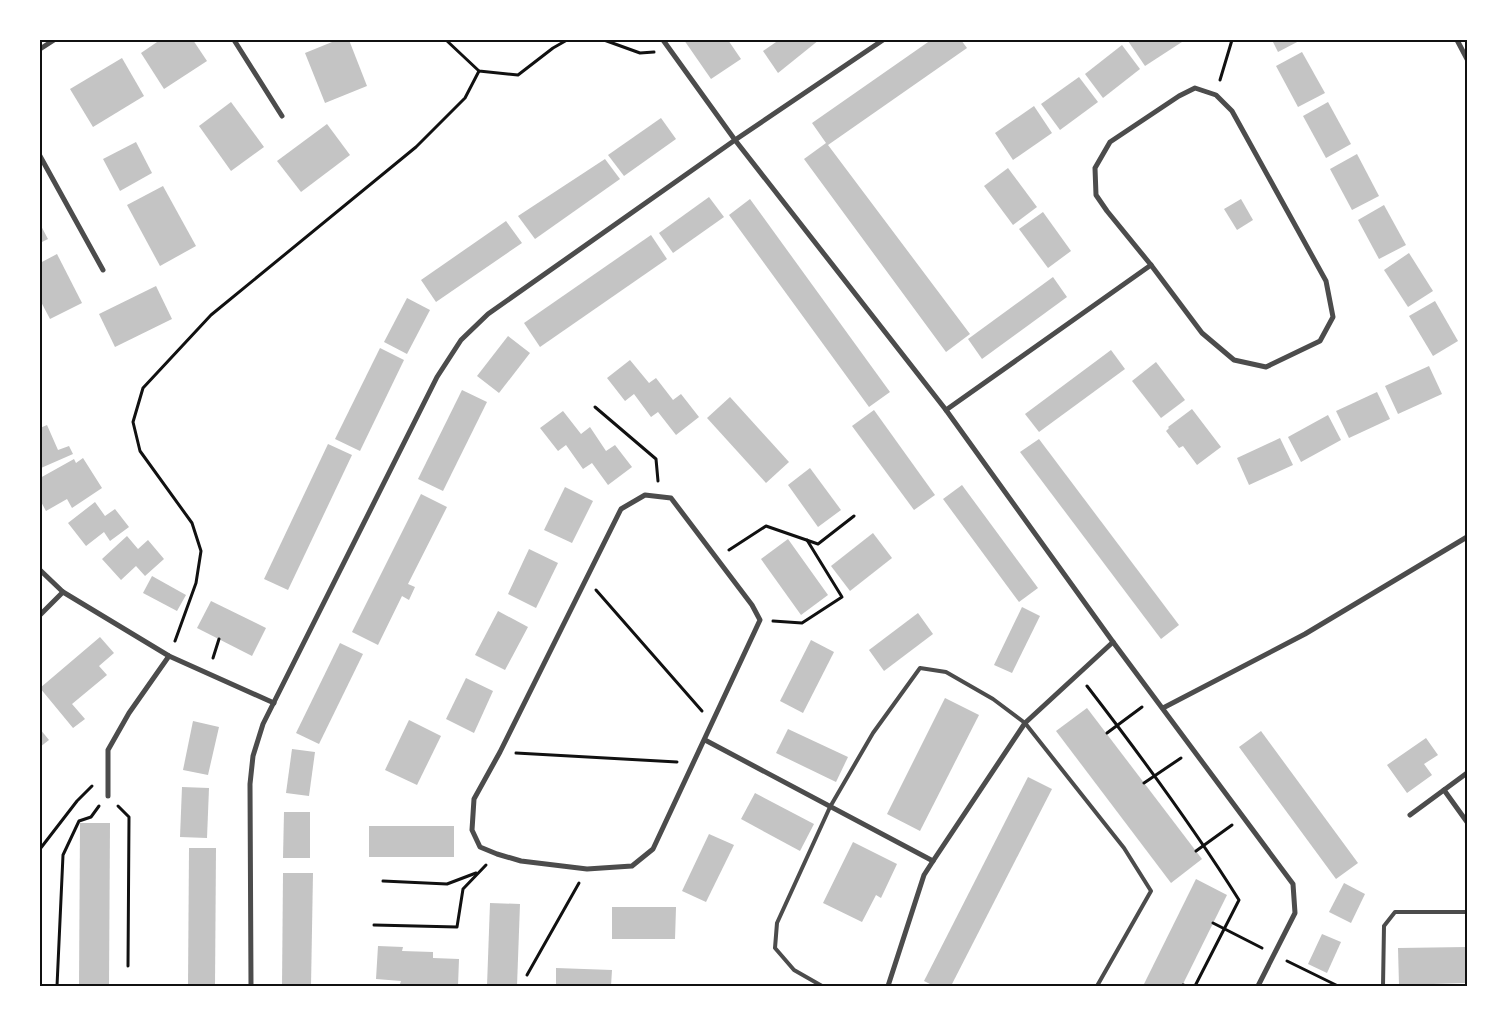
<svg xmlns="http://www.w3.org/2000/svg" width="1507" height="1026" viewBox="0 0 1507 1026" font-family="Quicksand,sans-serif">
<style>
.building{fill:#c4c4c4}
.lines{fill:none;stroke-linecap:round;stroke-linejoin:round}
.path{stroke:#111;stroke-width:3}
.service{stroke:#4c4c4c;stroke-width:4}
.minor{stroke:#4c4c4c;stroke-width:5}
.neatline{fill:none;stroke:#111;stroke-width:2}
</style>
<rect width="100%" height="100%" fill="#fff"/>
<g class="building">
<polygon points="160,40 193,40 207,61 164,89 141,53"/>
<polygon points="337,40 349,40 367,86 325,103 305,53"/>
<polygon points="684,40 728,40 741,59 711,79"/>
<polygon points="779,40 819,40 778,73 763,51"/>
<polygon points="931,40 961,40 967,48 828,145 970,334 946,352 804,159 826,143 812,123"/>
<polygon points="1130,40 1185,40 1145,66 1128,41"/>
<polygon points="1272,40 1301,40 1278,52"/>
<polygon points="1122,45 1140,69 1103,98 1085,74"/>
<polygon points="1302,52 1325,93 1298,107 1276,66"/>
<polygon points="122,58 144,96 93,127 70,89"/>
<polygon points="1079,77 1098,102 1060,130 1041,104"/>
<polygon points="231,102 264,147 231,171 199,126"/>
<polygon points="1328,102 1351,144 1326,158 1303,116"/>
<polygon points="1034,106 1052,133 1013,160 995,133"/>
<polygon points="661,118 676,139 624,176 608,155"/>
<polygon points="327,124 350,155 301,192 277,161"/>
<polygon points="136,142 152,173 120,191 103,159"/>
<polygon points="1357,154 1379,196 1352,210 1330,169"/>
<polygon points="605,159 620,179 535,239 518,216"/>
<polygon points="1008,168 1037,207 1013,225 984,186"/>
<polygon points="163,186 196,246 160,266 127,205"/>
<polygon points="709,197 724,217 673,253 659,233"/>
<polygon points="750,199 890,392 869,407 729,215"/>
<polygon points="1241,199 1253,220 1237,230 1224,209"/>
<polygon points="1384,205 1406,245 1379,259 1358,220"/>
<polygon points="1043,212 1071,251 1048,268 1019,229"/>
<polygon points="506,221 522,243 436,302 421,280"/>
<polygon points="40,224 48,239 40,243"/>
<polygon points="651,235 667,259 540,347 524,323"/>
<polygon points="1409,253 1433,291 1408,307 1384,270"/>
<polygon points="57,254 82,303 50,319 40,300 40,263"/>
<polygon points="1053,277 1067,297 982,359 968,339"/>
<polygon points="156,286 172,319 115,347 99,314"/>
<polygon points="407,298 430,310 407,354 384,342"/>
<polygon points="1435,301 1458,341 1433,356 1409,316"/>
<polygon points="508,336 530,353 499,393 477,376"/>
<polygon points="380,348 404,360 360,451 335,439"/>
<polygon points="1111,350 1125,369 1039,432 1025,414"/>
<polygon points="630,360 649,383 656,378 673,400 681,394 699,417 676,435 658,412 651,417 634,394 625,401 607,378"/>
<polygon points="1156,362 1185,400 1161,418 1132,381"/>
<polygon points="1429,366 1442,394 1398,414 1385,386"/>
<polygon points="462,390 487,402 443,491 418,479"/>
<polygon points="1377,392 1390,419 1349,438 1336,411"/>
<polygon points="730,397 789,462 766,483 707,418"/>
<polygon points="1192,409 1221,447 1197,465 1183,446 1179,448 1166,431 1169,428 1168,427"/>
<polygon points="874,410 935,495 914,510 852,426"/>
<polygon points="563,411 581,434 590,427 606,451 615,445 632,467 608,485 592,463 583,469 566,445 558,451 540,428"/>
<polygon points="1328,415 1341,440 1301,462 1288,437"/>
<polygon points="47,425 58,450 69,446 73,454 41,468 40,428"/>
<polygon points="1280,438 1293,465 1249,485 1237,458"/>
<polygon points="1039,439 1179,625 1161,639 1020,452"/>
<polygon points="328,444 352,455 288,590 264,579"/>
<polygon points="83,458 102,488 72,508 67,499 46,511 40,500 40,478 74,459 76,463"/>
<polygon points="810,468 841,510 818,527 788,485"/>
<polygon points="962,485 1038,588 1019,602 943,499"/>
<polygon points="565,487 593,501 572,543 544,530"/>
<polygon points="421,494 447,507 408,584 415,587 409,600 402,596 378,645 352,632"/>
<polygon points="95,502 105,516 115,509 129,527 110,541 104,532 86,546 68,523"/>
<polygon points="873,533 892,558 850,591 831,566"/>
<polygon points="127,536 138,549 148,540 164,559 145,576 136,566 121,580 102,559"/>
<polygon points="788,539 828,595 801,615 761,559"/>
<polygon points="529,549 558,563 536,608 508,594"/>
<polygon points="152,576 186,595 177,611 143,593"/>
<polygon points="211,601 266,628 252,656 197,628"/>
<polygon points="1022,607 1040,616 1012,673 994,665"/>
<polygon points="498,611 528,627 505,670 475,655"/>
<polygon points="918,613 933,634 884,671 869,650"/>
<polygon points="100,637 114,653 99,666 107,675 72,704 85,719 73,728 40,688"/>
<polygon points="811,640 834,652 803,713 780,701"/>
<polygon points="340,643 363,654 319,744 296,733"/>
<polygon points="466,678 493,691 474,733 446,719"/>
<polygon points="945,698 979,715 920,831 887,814"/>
<polygon points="1087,708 1202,859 1171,883 1056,731"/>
<polygon points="409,720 441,736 417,785 385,770"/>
<polygon points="193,721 219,727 208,775 183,770"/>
<polygon points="40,729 49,740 40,747"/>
<polygon points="788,729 848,757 836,782 776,753"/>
<polygon points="1261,731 1358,863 1336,879 1239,747"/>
<polygon points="1426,738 1438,755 1424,764 1432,775 1407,793 1387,765"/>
<polygon points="292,749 315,752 309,796 286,793"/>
<polygon points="1028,777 1052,789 951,986 934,986 924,981"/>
<polygon points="182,787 209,788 207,838 180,837"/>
<polygon points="755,793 814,824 800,851 741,819"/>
<polygon points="284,812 310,812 310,858 283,858"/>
<polygon points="80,823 110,823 109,986 79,986"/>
<rect x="369" y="826" width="85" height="31"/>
<polygon points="709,834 734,845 706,902 682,891"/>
<polygon points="853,842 897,864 881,898 876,895 862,922 823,903"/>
<polygon points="189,848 216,848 215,986 188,986"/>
<polygon points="283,873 313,873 311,986 282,986"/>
<polygon points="1196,879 1227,895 1182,986 1143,986"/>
<polygon points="1344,883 1365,894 1351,923 1329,912"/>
<polygon points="490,903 520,904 517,986 487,986"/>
<polygon points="612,907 676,907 675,939 612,939"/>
<polygon points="1322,934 1341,942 1327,973 1308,964"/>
<polygon points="378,946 403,947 402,951 433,952 433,958 459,959 458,986 400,984 401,981 376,979"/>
<polygon points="1467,947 1467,983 1399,985 1398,948"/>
<polygon points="556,968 612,970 611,986 556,986"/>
</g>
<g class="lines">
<g class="path">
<polyline points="446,40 479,71 518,75 553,48 567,40"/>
<polyline points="604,40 640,53 654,52"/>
<polyline points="1220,80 1232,40"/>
<polyline points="595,407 656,459 658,481"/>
<polyline points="729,550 766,526 818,544 854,516"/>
<polyline points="596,590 702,711"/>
<polyline points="773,621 802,623 842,597 807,540"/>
<polyline points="175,641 196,583 201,551 192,523 140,451 133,422 143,388 211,315 416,147 465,98 479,71"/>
<polyline points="213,658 219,639"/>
<path d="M1087,686C1141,756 1192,825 1239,900L1195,986"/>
<polyline points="1107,733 1142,707"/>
<polyline points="516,753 677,762"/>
<polyline points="1144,783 1181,758"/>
<polyline points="118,806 129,817 128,966"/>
<polyline points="40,849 77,801 92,786"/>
<polyline points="1196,851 1232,825"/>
<polyline points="383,881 447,884 476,873"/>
<polyline points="1213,923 1262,948"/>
<polyline points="374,925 457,927 463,889 486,865"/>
<polyline points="1287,961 1338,986"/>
<polyline points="527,975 579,883"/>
<polyline points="1183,985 1186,986"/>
<polyline points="57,986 63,855 79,821 91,817 99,806"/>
</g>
<g class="service">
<polyline points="822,986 794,970 775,948 777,923 830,807 873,733 920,668 946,672 993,699 1025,723 1124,848 1151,891 1097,986"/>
<polyline points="1383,986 1384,926 1395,912 1467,912"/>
</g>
<g class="minor">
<polyline points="234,40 282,116"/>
<polyline points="663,40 735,140 946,410 1113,642 1293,884 1295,913 1258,986"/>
<polyline points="1457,40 1467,59"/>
<polyline points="40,49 54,40"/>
<polygon points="1195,88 1216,95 1232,111 1326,281 1333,317 1320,341 1266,367 1234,360 1202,333 1151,265 1107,211 1096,195 1095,168 1110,142 1179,96"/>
<polyline points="40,156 103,270"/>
<polyline points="946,410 1151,265"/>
<polygon points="645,495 671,498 752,605 760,620 653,849 632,866 587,869 521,861 497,854 480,847 472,830 474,799 500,752 621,509"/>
<polyline points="40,570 63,592 169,656 274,703"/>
<polyline points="40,615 63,592"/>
<polyline points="1163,708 1305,634 1467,537"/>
<polyline points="705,740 933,861"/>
<polyline points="1444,790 1467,822"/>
<polyline points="108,796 108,750 129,713 169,656"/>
<polyline points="1410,815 1467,773"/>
<polyline points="251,986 250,784 253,756 263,724 437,377 461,340 488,314 735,140 883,40"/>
<polyline points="888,986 924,875 933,861 1025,723 1113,642"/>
</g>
</g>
<rect width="1507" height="1026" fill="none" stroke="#ffffff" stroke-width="82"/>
<rect x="41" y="41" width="1425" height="944" class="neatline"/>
</svg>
